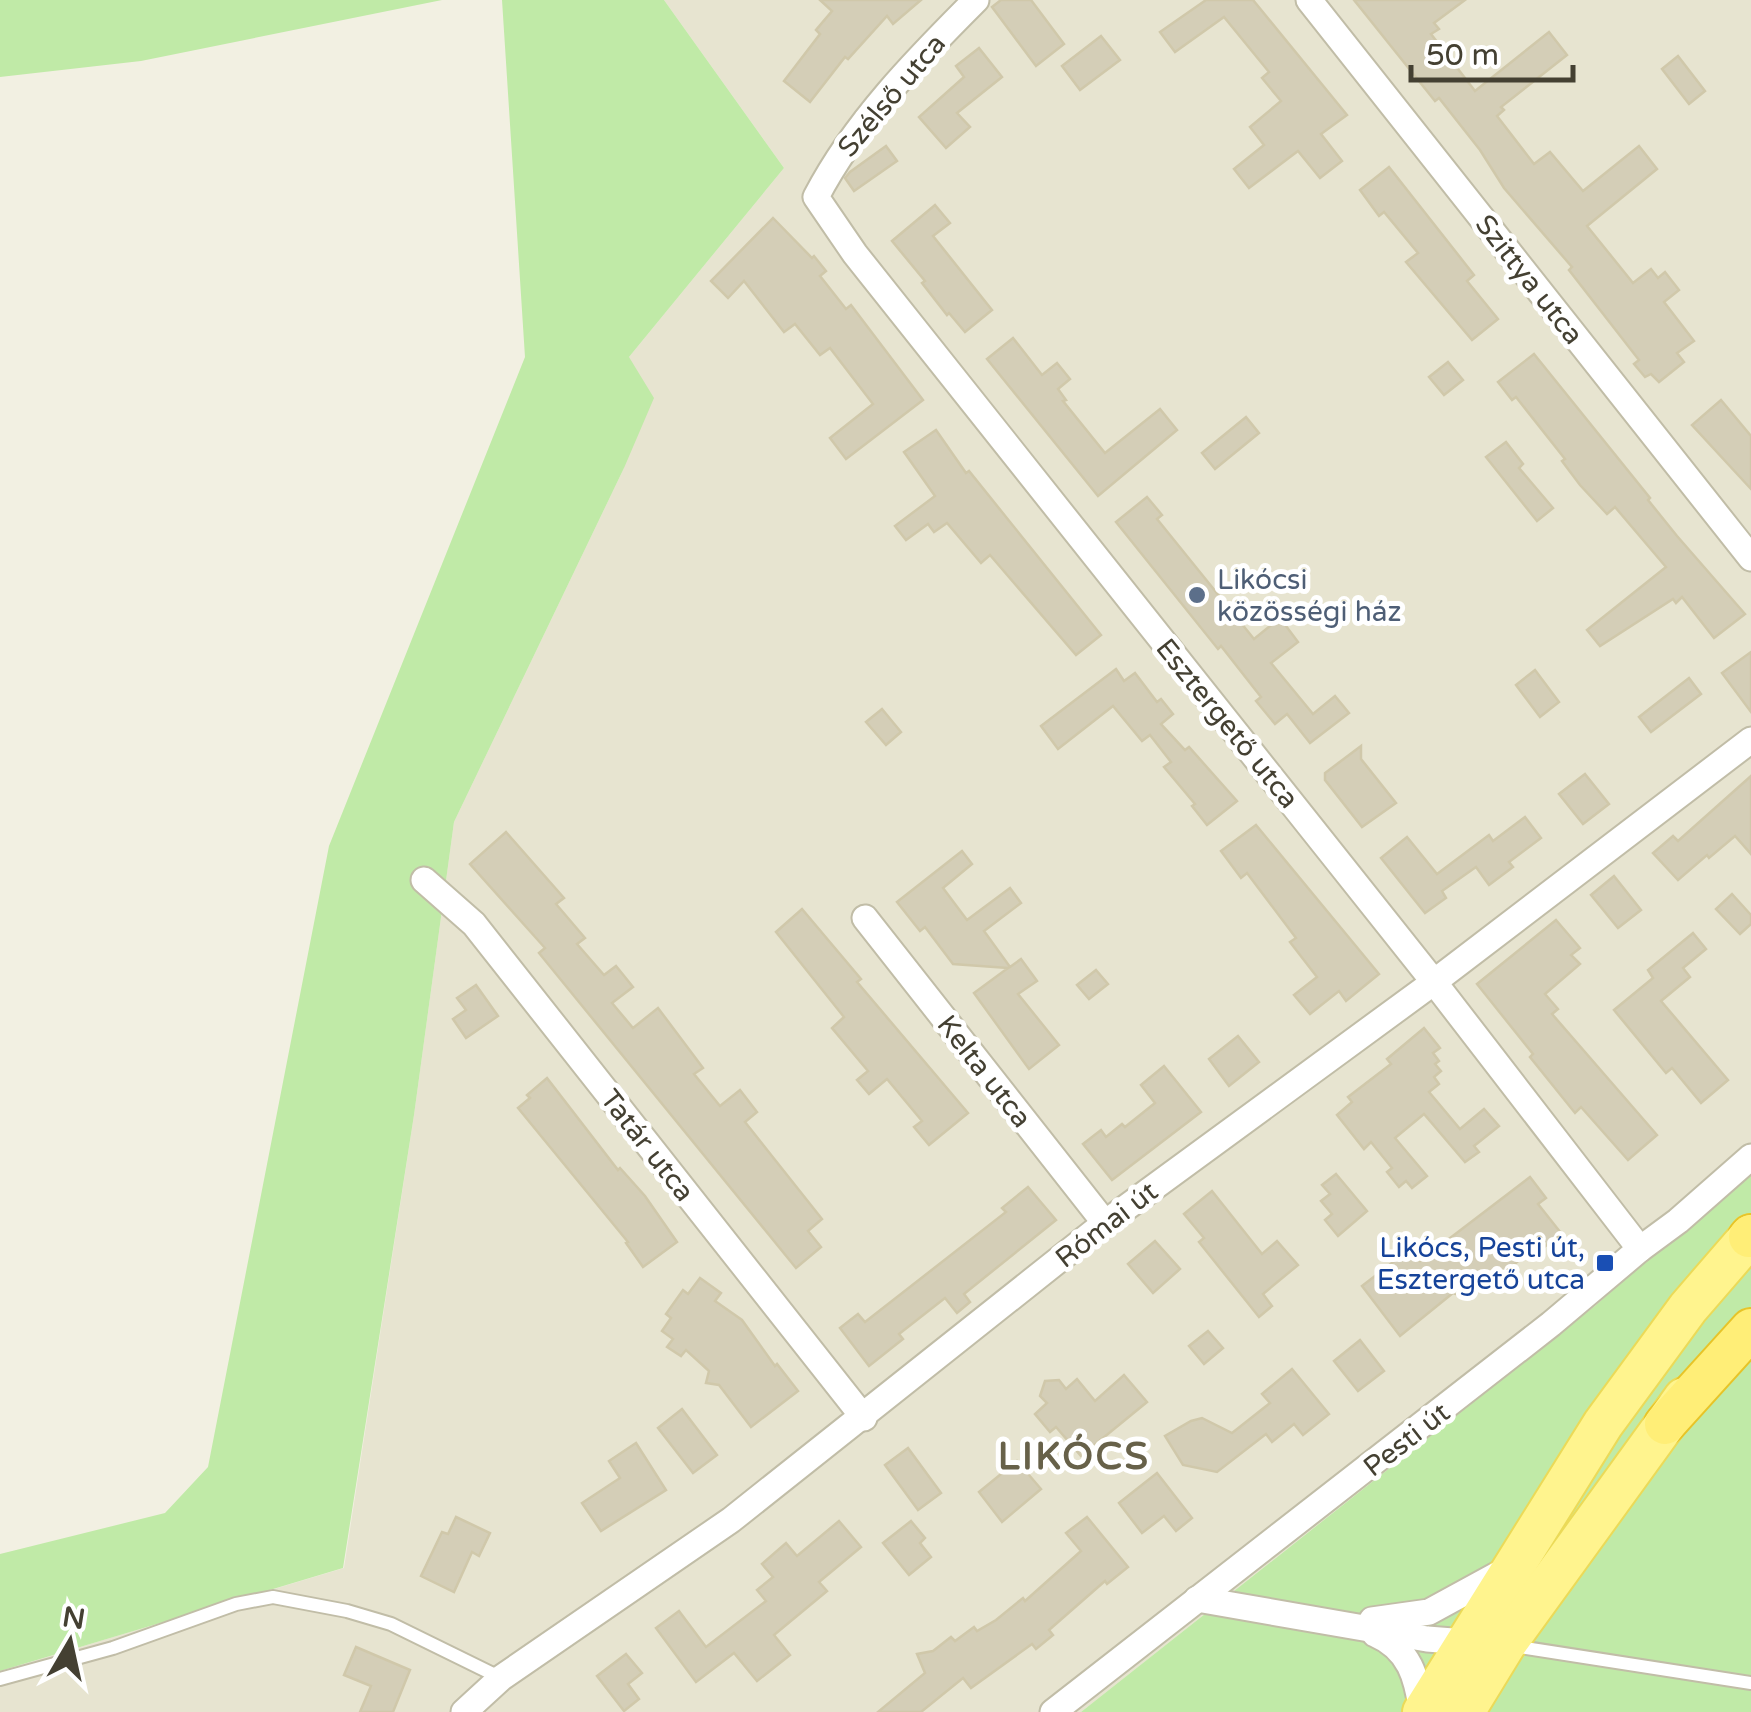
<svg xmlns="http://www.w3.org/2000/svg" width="1751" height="1712" viewBox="0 0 1751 1712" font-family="'Varela Round',sans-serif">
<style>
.residential{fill:#e7e4d0}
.green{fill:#c0eaa7}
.building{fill:#d4ceb7;stroke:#d0c8aa;stroke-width:2.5}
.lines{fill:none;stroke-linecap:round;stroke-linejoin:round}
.service-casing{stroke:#c1bda7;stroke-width:16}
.minor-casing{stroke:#c1bda7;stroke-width:29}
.primary-casing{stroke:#ebda58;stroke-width:44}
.trunk-casing{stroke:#e7c428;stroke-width:44}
.service{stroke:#fff;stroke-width:12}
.minor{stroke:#fff;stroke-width:25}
.primary{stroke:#fff48e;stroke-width:40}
.trunk{stroke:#fe7;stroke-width:40}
.service-dot{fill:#5c6f8a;stroke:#fff;stroke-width:4}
.transit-dot{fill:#1a4fb4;stroke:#fff;stroke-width:4}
.labels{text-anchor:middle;stroke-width:10;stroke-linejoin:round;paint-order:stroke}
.street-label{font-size:28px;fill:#444032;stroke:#fff}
.service-label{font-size:28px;fill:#4e5e75;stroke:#fff;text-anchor:start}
.transit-label{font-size:28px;fill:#164399;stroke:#fff;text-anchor:end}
.district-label{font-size:38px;font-weight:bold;letter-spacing:2.5px;fill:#676149;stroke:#fff}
</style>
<rect width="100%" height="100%" fill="#f2f0e2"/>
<polygon class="residential" points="664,0 1751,0 1751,1167 1596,1305 1081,1712 0,1712 0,1671 344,1568 414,1115 454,822 624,468 629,357 784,168"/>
<g class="green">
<polygon points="0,0 442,0 141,61 0,77"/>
<polygon points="502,0 664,0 784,168 629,357 654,398 624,468 454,822 414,1115 343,1568 0,1671 0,1554 165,1513 208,1467 329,846 525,357"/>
<polygon points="1751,1167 1751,1712 1081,1712 1596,1305"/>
</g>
<g class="building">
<polygon points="820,0 921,0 893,24 887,16 848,59 845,57 810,102 784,81 820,34 816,30 832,11"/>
<polygon points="1001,0 1031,0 1064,44 1036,66 992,7"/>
<polygon points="1206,0 1253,0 1347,115 1321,134 1342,161 1320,178 1298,151 1249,188 1234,169 1264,145 1250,127 1281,101 1262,78 1269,72 1224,17 1175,52 1160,32"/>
<polygon points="1354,0 1465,0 1434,23 1439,29 1431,34 1475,91 1549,32 1567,55 1501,107 1504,110 1497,116 1534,164 1550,152 1583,191 1639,146 1657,169 1587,226 1633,283 1651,269 1658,278 1665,272 1679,290 1664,302 1694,341 1677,353 1684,362 1659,382 1651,374 1645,377 1634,364 1639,360 1569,270 1572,267 1504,188 1480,150 1439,98 1435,101"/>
<polygon points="1101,36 1120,60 1080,90 1062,66"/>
<polygon points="979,48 1002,77 957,113 970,127 946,148 919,117 964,77 956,66"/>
<polygon points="1678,56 1705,91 1689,104 1662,69"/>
<polygon points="886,146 897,161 854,191 845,178 850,172"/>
<polygon points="1389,167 1474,275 1467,281 1498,319 1472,340 1406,262 1418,253 1384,212 1379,216 1360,190"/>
<polygon points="935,205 950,223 933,236 992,310 965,332 949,313 947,315 922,283 925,281 892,241"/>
<polygon points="773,218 812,258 814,256 826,271 820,276 846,309 851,305 923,400 846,459 830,438 873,404 830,348 820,355 795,324 784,332 744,281 728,298 711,281"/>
<polygon points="1013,338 1042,375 1057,363 1070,379 1058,389 1066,400 1063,401 1105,453 1160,409 1177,430 1098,496 987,359"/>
<polygon points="1534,354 1650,498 1648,500 1677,536 1745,614 1714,638 1682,597 1676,603 1673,599 1600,646 1587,630 1666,567 1615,507 1607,514 1580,485 1562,461 1565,459 1516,397 1512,400 1498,382"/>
<polygon points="1448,362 1463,380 1444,395 1429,377"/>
<polygon points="1721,400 1751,436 1751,489 1692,425"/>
<polygon points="1246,417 1259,433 1215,469 1202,453"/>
<polygon points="936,430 966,473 969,471 1101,635 1076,655 990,555 981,563 947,523 934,532 928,524 906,540 895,526 935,496 904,452"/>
<polygon points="1506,442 1523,464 1519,468 1553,508 1537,521 1486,457"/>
<polygon points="1147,497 1162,515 1157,519 1254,639 1280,618 1298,642 1271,663 1313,714 1335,696 1349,713 1310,743 1287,714 1275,724 1256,701 1261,697 1221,646 1218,649 1116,522"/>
<polygon points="1751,652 1751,712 1722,673"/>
<polygon points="1116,669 1124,681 1135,673 1157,702 1161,699 1173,714 1161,724 1185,750 1189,747 1237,801 1207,825 1192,806 1195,804 1164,767 1171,762 1150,735 1142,741 1113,706 1058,749 1041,726"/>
<polygon points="1535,670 1559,702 1540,717 1516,685"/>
<polygon points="1689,678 1701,694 1651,732 1639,717"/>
<polygon points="882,709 901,732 886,745 866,722"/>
<polygon points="1361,746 1361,759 1396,803 1362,827 1325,780 1325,773"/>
<polygon points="1585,774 1609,804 1583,824 1559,794"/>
<polygon points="1751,776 1751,854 1735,836 1709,858 1707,855 1678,880 1653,853 1673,836 1678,841"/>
<polygon points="1525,817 1541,838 1509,862 1513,867 1489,885 1476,867 1442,891 1446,898 1425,913 1381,858 1407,837 1437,874 1489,835 1493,841"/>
<polygon points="1256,825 1379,974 1346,1001 1339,991 1310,1014 1294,995 1317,977 1290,942 1296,938 1247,873 1241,878 1221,851"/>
<polygon points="506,832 564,898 556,904 585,938 577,944 604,975 616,966 633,987 612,1003 633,1028 658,1008 703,1068 694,1074 720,1106 740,1090 757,1112 745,1122 822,1219 808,1231 821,1247 796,1268 539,953 545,948 470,864"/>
<polygon points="962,851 972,864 943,888 967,920 1010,888 1021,903 984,931 1010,967 1021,959 1037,981 1018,994 1059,1045 1029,1069 974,993 1008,968 953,964 925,927 920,931 897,902"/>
<polygon points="1614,876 1641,910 1618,928 1591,895"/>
<polygon points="1732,894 1751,915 1751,924 1740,934 1716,909"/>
<polygon points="802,909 861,979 857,982 968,1113 929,1145 914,1127 922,1121 887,1079 869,1094 857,1080 868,1071 832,1028 844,1017 776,932"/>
<polygon points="1556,920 1580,948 1571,955 1580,964 1545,994 1558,1009 1552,1014 1657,1135 1628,1160 1581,1107 1575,1113 1530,1057 1533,1054 1477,984"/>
<polygon points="1693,933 1706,949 1683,968 1690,977 1661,1001 1728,1080 1701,1103 1672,1068 1666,1073 1614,1010 1653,978 1648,970"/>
<polygon points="1096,970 1108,984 1089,999 1077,985"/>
<polygon points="476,985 498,1016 466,1038 453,1019 466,1010 457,998"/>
<polygon points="1424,1028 1440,1048 1433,1053 1439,1061 1435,1064 1441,1071 1434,1077 1439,1084 1429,1092 1460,1129 1484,1109 1499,1126 1474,1146 1479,1152 1465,1162 1424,1114 1395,1138 1427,1176 1412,1188 1406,1181 1399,1187 1387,1172 1392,1168 1371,1142 1364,1149 1337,1115 1352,1102 1348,1097 1391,1064 1387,1059"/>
<polygon points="1238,1036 1259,1062 1229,1086 1209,1059"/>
<polygon points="1164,1066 1201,1112 1112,1180 1083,1144 1101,1130 1106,1137 1122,1124 1125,1127 1155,1103 1141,1085"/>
<polygon points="547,1078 618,1170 620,1168 645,1196 677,1242 643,1267 626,1243 628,1242 518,1108 530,1098 527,1095"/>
<polygon points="1336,1174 1367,1211 1338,1236 1325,1220 1332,1214 1321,1201 1330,1194 1322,1185"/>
<polygon points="1530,1177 1546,1198 1538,1204 1561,1233 1543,1248 1540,1243 1494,1281 1491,1278 1471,1299 1453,1293 1400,1336 1362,1286 1410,1249 1420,1261"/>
<polygon points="1028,1187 1056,1220 964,1294 970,1302 957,1313 945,1298 899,1334 903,1339 869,1366 840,1328 858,1314 865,1322 1006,1212 1002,1208"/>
<polygon points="1212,1191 1262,1254 1277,1241 1298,1265 1263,1294 1272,1306 1259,1317 1199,1242 1204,1238 1184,1214"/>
<polygon points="1155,1241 1180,1269 1153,1293 1128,1264"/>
<polygon points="700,1278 721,1293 715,1301 742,1320 775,1366 777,1364 798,1391 751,1427 719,1385 706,1383 709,1371 686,1350 681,1356 667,1347 673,1339 662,1331 671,1318 666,1314 683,1290 688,1294"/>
<polygon points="1208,1331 1223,1348 1204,1364 1189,1346"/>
<polygon points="1360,1340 1384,1371 1358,1391 1334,1361"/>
<polygon points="1292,1369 1329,1414 1303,1435 1294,1424 1272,1442 1266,1434 1217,1472 1183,1465 1165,1436 1191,1421 1202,1418 1232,1433 1270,1403 1262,1394"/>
<polygon points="1124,1375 1147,1402 1081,1456 1056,1427 1050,1432 1035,1414 1047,1403 1040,1396 1045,1381 1059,1380 1066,1389 1077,1379 1095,1401"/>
<polygon points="682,1409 717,1455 693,1473 658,1428"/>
<polygon points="636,1443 666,1490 601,1531 582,1503 620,1478 609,1461"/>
<polygon points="908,1448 941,1493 918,1510 885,1465"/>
<polygon points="1017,1461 1041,1489 1002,1522 979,1492"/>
<polygon points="1157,1473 1192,1518 1176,1531 1164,1516 1142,1533 1119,1503"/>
<polygon points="456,1517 490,1533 479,1556 472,1552 454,1592 421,1576 442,1532 448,1534"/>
<polygon points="1087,1517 1128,1567 1107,1584 1105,1581 1049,1630 1053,1635 1036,1649 1032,1644 971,1688 963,1678 921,1712 878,1712 925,1673 917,1654 933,1651 951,1637 955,1641 974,1627 977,1631 996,1620 1023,1598 1025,1601 1081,1551 1066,1533"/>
<polygon points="839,1521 861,1547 819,1582 827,1591 774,1635 790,1655 757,1681 734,1653 696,1682 656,1628 679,1611 706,1647 766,1601 757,1590 773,1577 762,1564 786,1543 797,1556"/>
<polygon points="911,1521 925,1538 920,1543 931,1557 909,1575 883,1543"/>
<polygon points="356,1647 410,1670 393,1712 360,1712 371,1686 344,1675"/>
<polygon points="626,1654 642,1673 628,1684 639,1699 624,1711 597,1676"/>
</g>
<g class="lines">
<g class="service-casing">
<g id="service">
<polyline points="1513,1646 1751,1683"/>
<polyline points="0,1679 113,1648 236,1604 273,1597 347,1611 391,1624 501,1678"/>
</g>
</g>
<g class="minor-casing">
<g id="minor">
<path d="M976,0C917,59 855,122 816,197L855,254L1434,982L1640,1249"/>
<polyline points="1309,0 1751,558"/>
<polyline points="424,880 474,924 864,1418"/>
<polyline points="865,918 1105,1223"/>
<polyline points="1197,1599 1427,1639 1479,1643"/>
<polyline points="1372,1620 1429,1612 1506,1570"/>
<path d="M1375,1634C1410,1649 1417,1678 1422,1712"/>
<polyline points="464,1712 501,1678 731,1520 1105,1223 1434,982 1751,740"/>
<polyline points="1053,1712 1551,1324 1640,1249 1678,1221 1751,1157"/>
</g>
</g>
<g class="primary-casing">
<g id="primary">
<polyline points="1423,1712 1603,1424 1688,1308 1751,1235"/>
<polyline points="1464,1712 1505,1645 1684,1398"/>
</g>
</g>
<g class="trunk-casing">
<g id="trunk">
<polyline points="1749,1237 1751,1235"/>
<polyline points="1665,1424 1751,1329"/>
</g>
</g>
<use href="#service" class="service"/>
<use href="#minor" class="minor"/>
<use href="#primary" class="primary"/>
<use href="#trunk" class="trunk"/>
</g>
<circle class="service-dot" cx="1197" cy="595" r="10"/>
<rect class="transit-dot" x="1595" y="1253" width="20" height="20" rx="5"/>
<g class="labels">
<g class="street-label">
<text transform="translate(891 95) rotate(-50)" y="10">Szélső utca</text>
<text transform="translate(1530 279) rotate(52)" y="10">Szittya utca</text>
<text transform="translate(1228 723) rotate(51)" y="10">Esztergető utca</text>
<text transform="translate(985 1071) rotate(52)" y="10">Kelta utca</text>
<text transform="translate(648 1145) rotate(52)" y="10">Tatár utca</text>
<text transform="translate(1106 1224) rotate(-38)" y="10">Római út</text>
<text transform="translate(1406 1439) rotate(-38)" y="10">Pesti út</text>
</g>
<g class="service-label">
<text x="1217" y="589">Likócsi<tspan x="1217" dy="32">közösségi ház</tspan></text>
</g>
<g class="transit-label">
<text x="1585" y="1257">Likócs, Pesti út,<tspan x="1585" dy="32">Esztergető utca</tspan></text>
</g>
<g class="district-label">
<text x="1074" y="1469">LIKÓCS</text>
</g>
</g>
<g transform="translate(70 1642) rotate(9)" stroke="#ffffff" stroke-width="8" paint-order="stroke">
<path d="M0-8L18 38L0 25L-18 38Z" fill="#444032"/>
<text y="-15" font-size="28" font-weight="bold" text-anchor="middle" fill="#444032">N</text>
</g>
<path d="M1411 65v15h162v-15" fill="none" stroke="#444032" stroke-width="5"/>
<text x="1426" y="65" font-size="30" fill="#444032" stroke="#ffffff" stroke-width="8" paint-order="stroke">50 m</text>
</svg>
